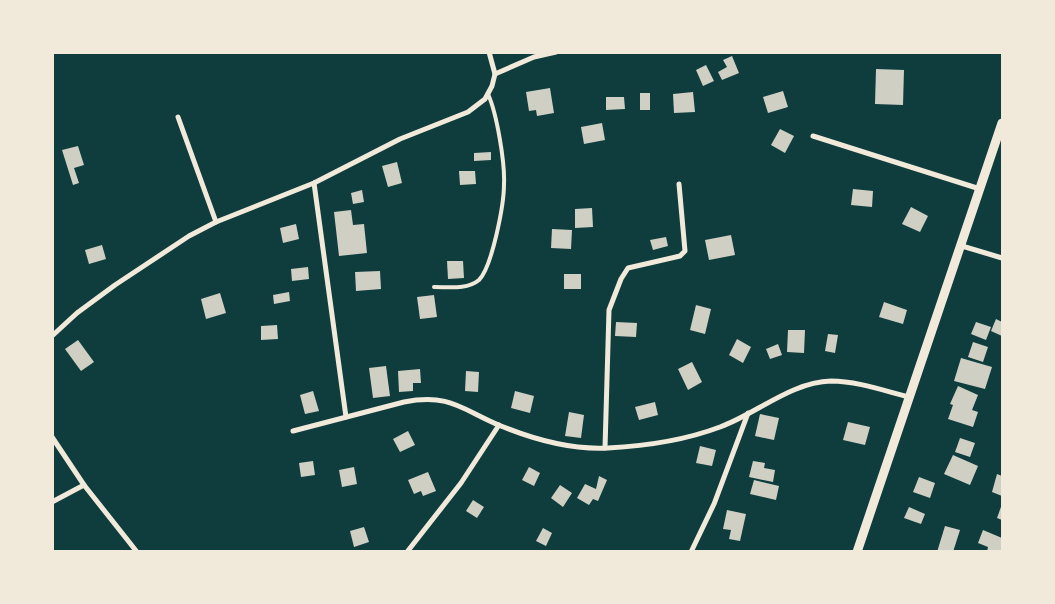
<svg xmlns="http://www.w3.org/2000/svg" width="1055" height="604" viewBox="0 0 1055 604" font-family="'Public Sans',sans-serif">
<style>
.building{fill:#cfcfc3}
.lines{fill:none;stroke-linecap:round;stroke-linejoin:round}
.service{stroke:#f1e9da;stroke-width:4}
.minor{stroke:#f1e9da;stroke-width:5}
.tertiary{stroke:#f1e9da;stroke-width:9}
</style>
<rect width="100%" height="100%" fill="#0f3d3e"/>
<g class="building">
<polygon points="732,56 739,73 722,80 718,72 727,67 723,60"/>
<polygon points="706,65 714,81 703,86 696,70"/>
<polygon points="876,69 904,70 903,105 875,104"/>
<polygon points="550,88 554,113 537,116 536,110 529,111 526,92"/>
<polygon points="783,91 788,107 768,113 763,97"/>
<polygon points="693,92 695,112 674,113 673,94"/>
<rect x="640" y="93" width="10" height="17"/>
<polygon points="606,97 624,97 625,109 606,110"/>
<polygon points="602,123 605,140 584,144 581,127"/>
<polygon points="780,129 794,136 785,153 771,145"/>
<polygon points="78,146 84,165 74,168 79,183 73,185 62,150"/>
<polygon points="491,152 491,160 474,161 474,153"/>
<polygon points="397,162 402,183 388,187 382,166"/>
<polygon points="459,171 475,171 476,184 460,185"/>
<polygon points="853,189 873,191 872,207 851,205"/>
<polygon points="362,190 364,202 353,204 351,193"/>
<polygon points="911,207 928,216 920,232 902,224"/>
<polygon points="592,208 593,227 575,228 575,209"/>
<polygon points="351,210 353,225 364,224 367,253 339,256 334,212"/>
<polygon points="296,224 299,239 283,243 280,228"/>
<polygon points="552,229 572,230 571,249 551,248"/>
<polygon points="731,235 735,255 709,260 705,240"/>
<polygon points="666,237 668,246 653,250 650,240"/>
<polygon points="102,245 106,259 89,264 85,250"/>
<polygon points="447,261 463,261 464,278 448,279"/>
<polygon points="308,267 309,279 292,281 291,269"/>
<polygon points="380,271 381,289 356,291 355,272"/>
<rect x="564" y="274" width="17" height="15"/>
<polygon points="289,292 290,301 274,304 273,295"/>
<polygon points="220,293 226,313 206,319 201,299"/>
<polygon points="434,295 437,317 420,319 417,297"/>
<polygon points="884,302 907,310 903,324 879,317"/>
<polygon points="696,305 711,309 705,334 690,330"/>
<polygon points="996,319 1002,322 1002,336 991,331"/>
<polygon points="616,322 637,323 636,337 615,336"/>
<polygon points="976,322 991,327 986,340 971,334"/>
<polygon points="277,325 278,339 261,340 261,326"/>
<polygon points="788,330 805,330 804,353 787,352"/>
<polygon points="828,334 838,335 835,353 825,351"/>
<polygon points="737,339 751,347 743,363 729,355"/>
<polygon points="78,340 94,362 81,371 65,349"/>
<polygon points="973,342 988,347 983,362 968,357"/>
<polygon points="778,344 782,355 770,359 766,349"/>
<polygon points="961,358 992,367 985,389 954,381"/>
<polygon points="692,362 702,382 688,390 678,369"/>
<polygon points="386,366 390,396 373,398 369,368"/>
<polygon points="420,369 421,383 413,383 413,391 399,392 398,371"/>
<polygon points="466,371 479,372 478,392 465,391"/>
<polygon points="958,386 978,395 972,410 978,412 973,427 948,419 953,405 950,404"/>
<polygon points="313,391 319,411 305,414 300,395"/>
<polygon points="515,391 534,396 530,413 511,408"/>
<polygon points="655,402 658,415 639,420 635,407"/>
<polygon points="569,412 584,415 581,438 565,436"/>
<polygon points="760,414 779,418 774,440 755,436"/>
<polygon points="848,422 870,427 865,445 843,440"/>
<polygon points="408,431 415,445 400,452 393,439"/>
<polygon points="960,438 975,443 970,457 955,452"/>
<polygon points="700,446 716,450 712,466 696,463"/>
<polygon points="953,455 978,466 970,485 944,474"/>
<polygon points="313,461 315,475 301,477 299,463"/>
<polygon points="753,461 765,463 764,468 775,470 773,482 749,477"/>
<polygon points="354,467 357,484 342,487 339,470"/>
<polygon points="529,467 540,473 534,486 522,480"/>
<polygon points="428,472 436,491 423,496 421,491 414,494 408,480"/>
<polygon points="997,474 1002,476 1002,496 992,492"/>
<polygon points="599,476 607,480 598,501 593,499 589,505 577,498 585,484 596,489"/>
<polygon points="919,477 935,483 930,498 913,492"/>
<polygon points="754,480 779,486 776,500 750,494"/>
<polygon points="560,485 572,493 563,507 551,498"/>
<polygon points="473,500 484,507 477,518 466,511"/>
<polygon points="1002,504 1002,520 997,518"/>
<polygon points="909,507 925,514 921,524 904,518"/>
<polygon points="727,510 746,514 740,541 729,539 731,530 723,529"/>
<polygon points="945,526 960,530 953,552 937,552"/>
<polygon points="364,527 369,542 354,547 350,531"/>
<polygon points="543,528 552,533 546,546 536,541"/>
<polygon points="983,530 1002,538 1002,552 987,552 988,547 978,543"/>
</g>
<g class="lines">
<path class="service" d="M434,287C449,287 467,290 479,280C492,267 504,205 504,184C505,163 497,114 488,94"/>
<g class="minor">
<polyline points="495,74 534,57 556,52"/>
<polyline points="178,117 216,222"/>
<polyline points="813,136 980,189"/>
<polyline points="314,183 346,417"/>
<polyline points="962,246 1002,258"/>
<polyline points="52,336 77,313 115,285 189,236 216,222 314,183 400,139 468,112 485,99 492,86 495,74 489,52"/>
<path d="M293,431L404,402C451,393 462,410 501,426C533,439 573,450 608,448C646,446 683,441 720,427C756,414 791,382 831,381C857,381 885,391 909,397"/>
<polyline points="52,437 84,485 137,552"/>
<polyline points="605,448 609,310 621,279 628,268 680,256 685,251 679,184"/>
<polyline points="52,502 84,485"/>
<polyline points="407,552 461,483 499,425"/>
<polyline points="691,552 714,504 748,413"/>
</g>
<polyline class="tertiary" points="857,552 1002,123"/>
</g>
<rect width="1055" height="604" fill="none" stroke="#f1e9da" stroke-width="108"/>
</svg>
